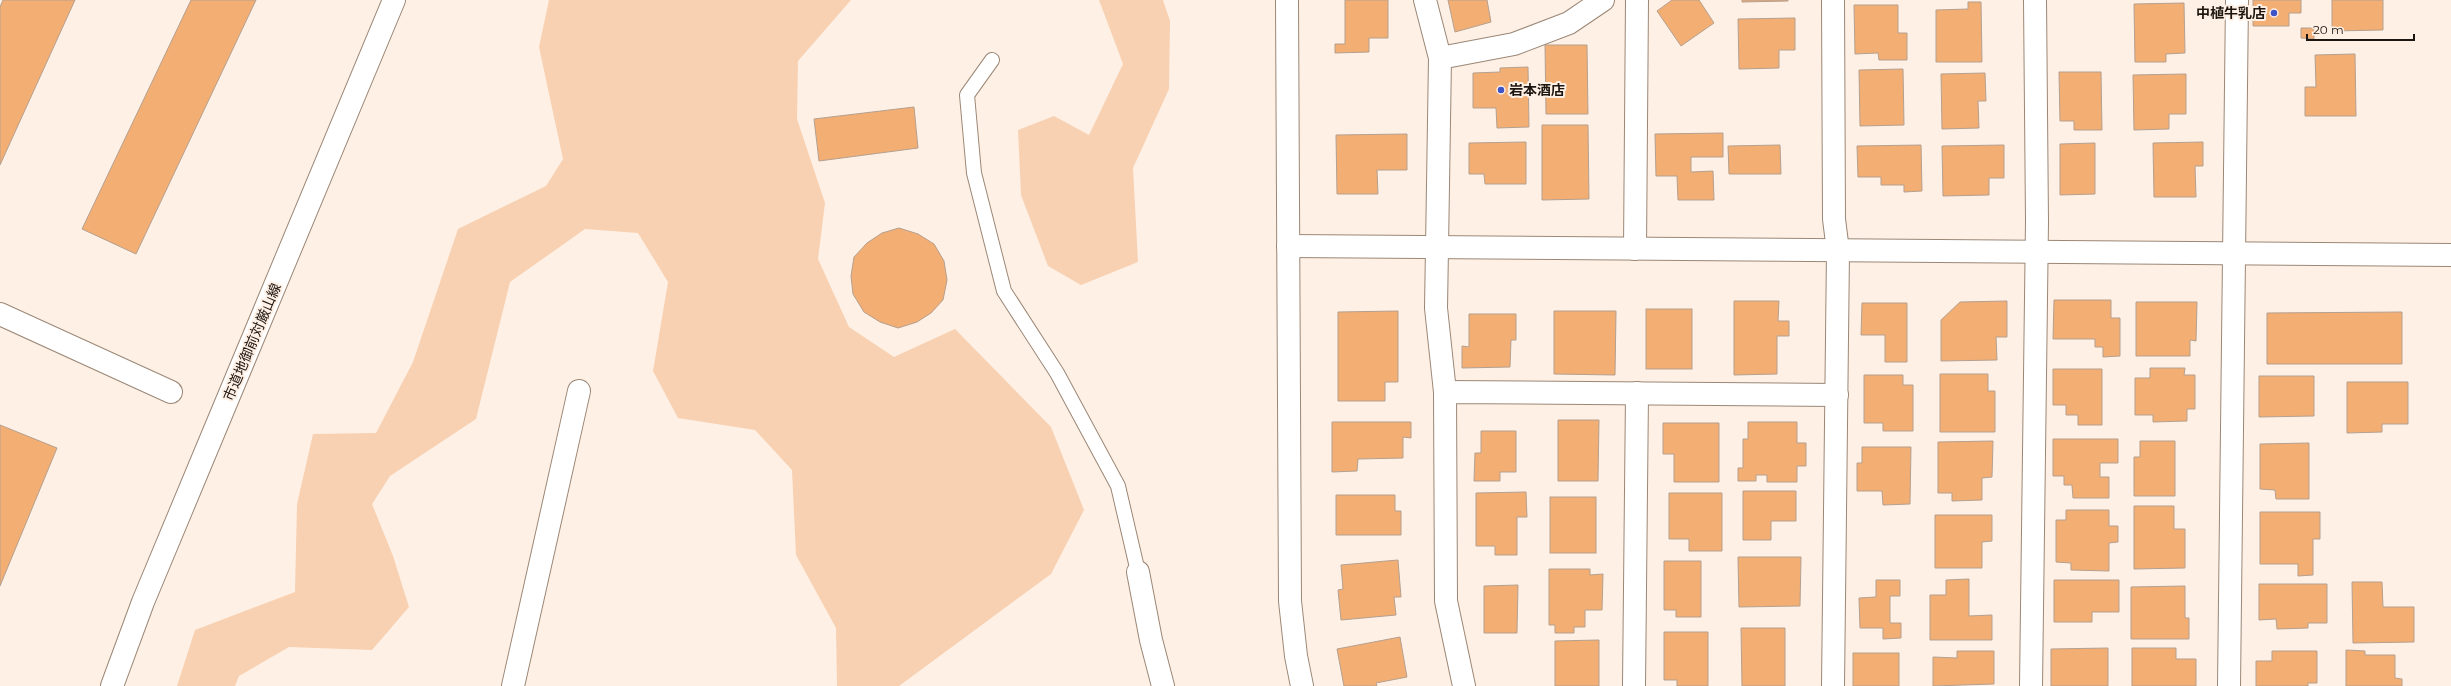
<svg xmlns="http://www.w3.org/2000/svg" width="2451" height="686" viewBox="0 0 2451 686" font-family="Montserrat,'Noto Sans JP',sans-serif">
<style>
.green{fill:#f8d1b2}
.building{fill:#f3ae73;stroke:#b5a08f}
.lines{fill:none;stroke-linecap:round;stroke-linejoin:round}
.service-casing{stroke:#9b8776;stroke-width:16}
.pedestrian-casing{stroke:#9b8776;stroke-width:24}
.minor-casing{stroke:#9b8776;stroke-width:24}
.tertiary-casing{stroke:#9b8776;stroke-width:24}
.service{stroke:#fff;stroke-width:14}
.pedestrian{stroke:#fff;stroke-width:22}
.minor{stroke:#fff;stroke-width:22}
.tertiary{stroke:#fff;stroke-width:22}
.poi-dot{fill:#3e53c6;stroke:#fef0e5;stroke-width:1.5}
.labels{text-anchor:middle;stroke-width:4;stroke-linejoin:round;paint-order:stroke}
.poi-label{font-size:14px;font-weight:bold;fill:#1d150f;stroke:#fef0e5;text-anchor:end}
.street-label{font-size:14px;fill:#1d150f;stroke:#fef0e5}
</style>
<rect width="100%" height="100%" fill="#fef0e5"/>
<g class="green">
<polygon points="549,0 851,0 798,61 797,119 825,203 818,259 849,327 894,357 955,329 1051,427 1084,510 1051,574 899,686 837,686 836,628 796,555 792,470 755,430 678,418 653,371 668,282 638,233 585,229 510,282 476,419 390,476 372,504 393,556 409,607 372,650 289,647 239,676 235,686 177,686 195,630 295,592 297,504 313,434 376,433 413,362 458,229 546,186 563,159 539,47"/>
<polygon points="1099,0 1163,0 1170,21 1169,89 1133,168 1138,262 1081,285 1048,266 1021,195 1018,130 1054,116 1089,135 1123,64"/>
</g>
<g class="building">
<polygon points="3,0 75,0 0,165 0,7"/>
<polygon points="191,0 256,0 136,254 82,229"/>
<polygon points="1345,0 1388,0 1388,38 1369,38 1369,52 1335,53 1335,44 1345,44"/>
<polygon points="1448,0 1487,0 1491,22 1455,32"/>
<polygon points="1672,0 1699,0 1714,23 1681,46 1657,11"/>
<polygon points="1742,0 1788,0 1788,1 1742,2"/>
<polygon points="2253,0 2301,0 2301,13 2289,13 2289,26 2253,26"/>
<polygon points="2332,0 2383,0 2383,30 2332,31"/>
<polygon points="1968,2 1981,2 1982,62 1936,62 1936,10 1968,9"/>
<polygon points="2184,3 2185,53 2166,54 2166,62 2135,62 2134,4"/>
<polygon points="1854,5 1898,5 1898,33 1907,33 1907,60 1879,60 1878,53 1855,54"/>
<polygon points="1795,18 1795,50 1779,50 1779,68 1739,69 1738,19"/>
<polygon points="2301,28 2314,28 2314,39 2301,38"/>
<polygon points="1545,45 1587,45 1588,114 1546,114"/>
<polygon points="2355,54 2356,116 2305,116 2305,87 2316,87 2315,55"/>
<polygon points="1528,67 1529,127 1497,128 1496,108 1473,108 1473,73 1500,72 1500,68"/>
<polygon points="1903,69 1904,125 1860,126 1859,70"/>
<polygon points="2059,72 2101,72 2102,130 2074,130 2074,121 2060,121"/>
<polygon points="1985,73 1986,101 1978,101 1979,128 1942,129 1941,74"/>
<polygon points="2186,74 2186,114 2169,114 2169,129 2134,130 2133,75"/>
<polygon points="914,107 918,148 819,161 814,119"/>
<polygon points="1542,125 1588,125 1589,199 1542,200"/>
<polygon points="1723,133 1723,157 1691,157 1691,172 1713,171 1714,200 1678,200 1677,176 1656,176 1655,134"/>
<polygon points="1407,134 1407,170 1377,170 1378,194 1337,194 1336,135"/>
<polygon points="1526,142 1526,184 1485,184 1484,174 1469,174 1469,143"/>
<polygon points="2203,142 2203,166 2195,166 2196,197 2154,197 2153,143"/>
<polygon points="2095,143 2095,194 2060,195 2060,144"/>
<polygon points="1780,145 1781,174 1729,174 1728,146"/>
<polygon points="1921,145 1922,191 1904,192 1904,185 1881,185 1881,177 1858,177 1857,146"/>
<polygon points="2004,145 2004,178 1989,178 1989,195 1943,196 1942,146"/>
<polygon points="899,228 918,234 934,244 944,261 947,280 943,300 931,313 917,322 898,328 880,322 864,312 853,294 851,276 854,257 867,243 882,233"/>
<polygon points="2054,300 2111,300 2111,318 2120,318 2120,356 2103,357 2103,347 2095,347 2095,339 2053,339"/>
<polygon points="1734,301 1779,301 1778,321 1789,321 1789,336 1777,336 1777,374 1734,375"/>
<polygon points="2007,301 2007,337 1996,337 1997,360 1941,361 1941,320 1960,302"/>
<polygon points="2136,302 2197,302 2196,341 2190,340 2190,356 2136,356"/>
<polygon points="1862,303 1907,303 1907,362 1885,362 1885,335 1861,335"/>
<rect x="1646" y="309" width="46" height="60"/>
<polygon points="1398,311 1398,382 1385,382 1385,401 1338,401 1338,312"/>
<polygon points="1554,311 1616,311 1615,375 1554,374"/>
<polygon points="2402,312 2402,364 2267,364 2267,313"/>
<polygon points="1469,314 1516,314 1516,340 1511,340 1510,367 1462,368 1462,346 1469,347"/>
<polygon points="2150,368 2185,368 2184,375 2195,375 2195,409 2187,409 2187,421 2153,422 2153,415 2135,415 2135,378 2150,378"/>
<polygon points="2053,369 2102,369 2102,425 2078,425 2078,415 2066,415 2066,405 2053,405"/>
<polygon points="1940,374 1988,374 1988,391 1995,391 1995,432 1940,432"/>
<polygon points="1864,375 1903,375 1903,385 1913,385 1913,431 1883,431 1883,423 1864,423"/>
<polygon points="2259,376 2314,376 2314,416 2259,417"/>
<polygon points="2347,382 2408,382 2408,424 2382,424 2382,432 2347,433"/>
<polygon points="1558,420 1599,420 1598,481 1558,481"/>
<polygon points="1332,422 1411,422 1411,438 1403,437 1403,458 1358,459 1357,471 1332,472"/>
<polygon points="1748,422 1797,422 1797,443 1806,443 1806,466 1797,466 1797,482 1767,482 1767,475 1756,475 1756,481 1738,481 1738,468 1743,468 1743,439 1748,439"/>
<polygon points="1663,423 1719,423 1719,482 1674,482 1674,454 1663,454"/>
<polygon points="0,425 57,448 0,586"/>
<polygon points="1481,431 1516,431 1516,472 1500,472 1500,481 1474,481 1475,453 1481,453"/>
<polygon points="2053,439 2118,439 2118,463 2100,463 2100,477 2109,477 2109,498 2073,498 2072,485 2064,485 2064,476 2053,476"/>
<polygon points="1993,441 1992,477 1982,478 1982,500 1952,501 1952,493 1938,493 1938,442"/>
<polygon points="2140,441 2175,441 2175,496 2134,496 2134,457 2140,457"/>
<polygon points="2309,443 2309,499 2276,499 2275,490 2260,489 2260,444"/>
<polygon points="1862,447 1911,447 1910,504 1883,505 1882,491 1857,491 1857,463 1862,463"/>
<polygon points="1743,491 1796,491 1796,521 1771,521 1771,540 1743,540"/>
<polygon points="1526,492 1527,517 1517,517 1517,555 1495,555 1495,546 1476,546 1476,493"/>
<polygon points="1669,493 1722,493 1722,551 1689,551 1689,539 1669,539"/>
<polygon points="1336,495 1395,495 1395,511 1401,511 1401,535 1336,535"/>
<rect x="1550" y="497" width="46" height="56"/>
<polygon points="2134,506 2174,506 2174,529 2185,529 2185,568 2134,569"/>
<polygon points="2066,510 2109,510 2109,526 2118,526 2118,542 2109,543 2109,571 2071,570 2071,563 2056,562 2056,520 2066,520"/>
<polygon points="2260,512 2320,512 2320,539 2313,539 2313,575 2298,576 2298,564 2260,564"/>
<polygon points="1935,515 1992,515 1992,541 1982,542 1982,568 1935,568"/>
<polygon points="1738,557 1801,557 1800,606 1739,607"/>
<polygon points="1398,560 1401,597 1394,597 1396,615 1341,620 1338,590 1343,589 1341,565"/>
<polygon points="1664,561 1701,561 1701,617 1676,617 1676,610 1664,610"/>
<polygon points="1549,569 1590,569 1590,575 1603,574 1602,610 1585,610 1585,627 1574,627 1574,633 1555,633 1555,625 1549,625"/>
<polygon points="1969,579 1969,616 1992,615 1992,640 1930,640 1930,595 1946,595 1946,580"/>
<polygon points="1876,580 1900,580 1900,596 1890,596 1890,623 1901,623 1901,638 1883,639 1883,628 1860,628 1859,598 1876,597"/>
<polygon points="2054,580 2119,580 2119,612 2092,612 2092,622 2054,622"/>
<polygon points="2352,582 2382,582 2383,607 2414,607 2414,642 2353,643"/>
<polygon points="2259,584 2327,584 2327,623 2308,623 2308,628 2277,629 2276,619 2259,620"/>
<polygon points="1518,585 1517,633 1484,633 1484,586"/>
<polygon points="2185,586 2185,618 2189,618 2189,639 2131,639 2131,587"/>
<polygon points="1741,628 1785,628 1785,686 1742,686"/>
<polygon points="1664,632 1708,632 1708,686 1677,686 1677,680 1664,680"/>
<polygon points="1400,637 1407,677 1376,683 1377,686 1344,686 1337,649"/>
<polygon points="1599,640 1599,686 1555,686 1555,641"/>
<polygon points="2108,648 2108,686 2051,686 2051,649"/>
<polygon points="2132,648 2176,648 2176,659 2196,659 2196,686 2132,686"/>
<polygon points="2346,650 2365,651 2365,655 2395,655 2395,678 2402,679 2402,686 2346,686"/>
<polygon points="1957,651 1994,651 1994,684 1933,686 1933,657 1957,658"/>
<polygon points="2272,651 2317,651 2317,683 2308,683 2308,686 2256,686 2256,661 2272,661"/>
<rect x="1853" y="653" width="46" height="33"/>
</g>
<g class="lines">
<g class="service-casing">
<polyline id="service" points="992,60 967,95 974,173 1004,291 1057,373 1118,486 1138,572"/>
</g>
<g class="pedestrian-casing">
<g id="pedestrian">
<polyline points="1425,0 1440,58"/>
<polyline points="1437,248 1436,308 1445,392"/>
<polyline points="0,314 171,392"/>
</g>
</g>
<g class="minor-casing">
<g id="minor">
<polyline points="1833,0 1834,219 1838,251 1833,686"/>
<polyline points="1437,248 1440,58 1514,44 1569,23 1603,0"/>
<polyline points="1635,249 1637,0"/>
<polyline points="1138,572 1151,640 1163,686"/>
<polyline points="513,686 579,391"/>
<polyline points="1464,686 1446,601 1445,392 1837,395"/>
<polyline points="1634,686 1637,393"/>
<polyline points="2031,686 2037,221 2035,0"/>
<polyline points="2229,686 2237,0"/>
</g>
</g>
<g class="tertiary-casing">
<g id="tertiary">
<polyline points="1287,0 1290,601 1296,656 1302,686"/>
<polyline points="1288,246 2451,255"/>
<polyline points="112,686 143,602 394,0"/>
</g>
</g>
<use href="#service" class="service"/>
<use href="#pedestrian" class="pedestrian"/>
<use href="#minor" class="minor"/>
<use href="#tertiary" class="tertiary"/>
</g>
<g class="poi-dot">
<circle cx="2274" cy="13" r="4"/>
<circle cx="1501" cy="90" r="4"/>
</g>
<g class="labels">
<g class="poi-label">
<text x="2266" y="18">中植牛乳店</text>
<text x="1509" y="95" text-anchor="start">岩本酒店</text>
</g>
<g class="street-label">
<text transform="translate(252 342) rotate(-67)" y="5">市道地御前対厳山線</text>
</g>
</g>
<path d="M2307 34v6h107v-6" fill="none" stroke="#1d150f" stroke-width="2"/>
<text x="2313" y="34" font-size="12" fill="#1d150f" stroke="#fef0e5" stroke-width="3" paint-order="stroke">20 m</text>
</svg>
